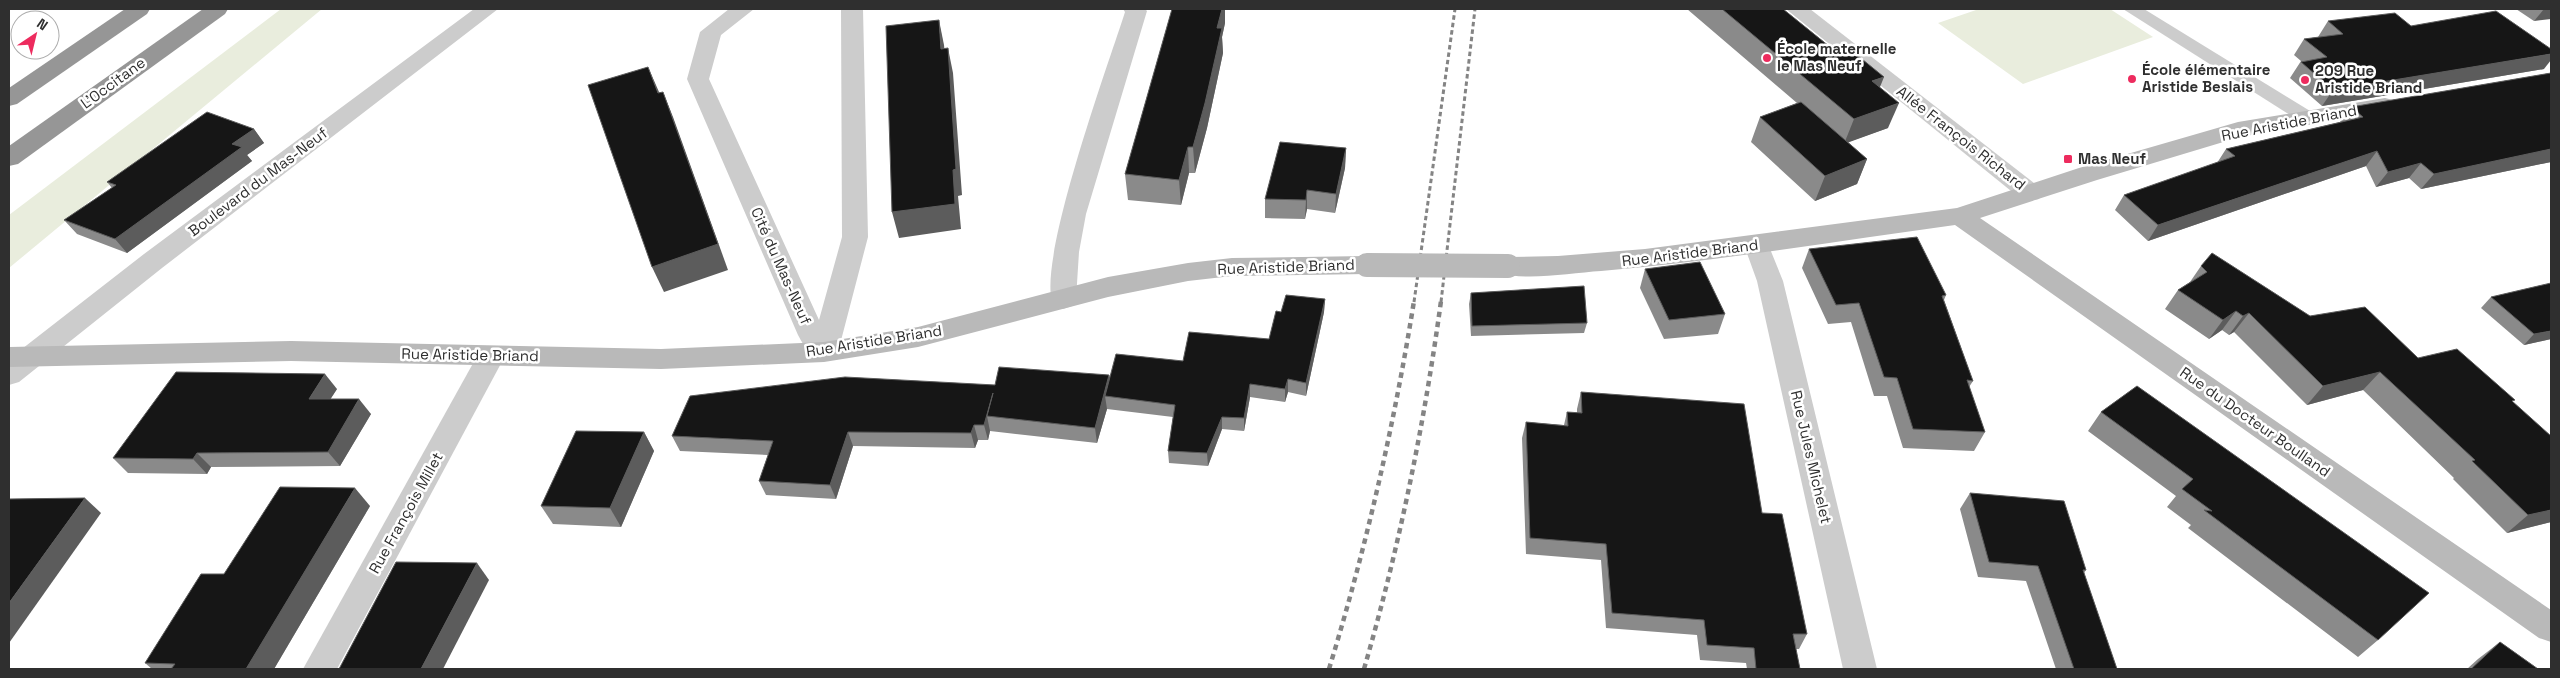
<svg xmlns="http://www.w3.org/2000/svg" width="2560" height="678" viewBox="0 0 2560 678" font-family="'Space Grotesk',sans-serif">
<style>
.green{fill:#e9eddd}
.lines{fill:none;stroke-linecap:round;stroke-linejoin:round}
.lane{fill:#ccc;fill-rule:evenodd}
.street{fill:#ccc;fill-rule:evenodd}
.secondary{fill:#b9b9b9;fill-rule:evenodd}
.highway{fill:#969696;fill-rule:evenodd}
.rail-far1{stroke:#848484;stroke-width:3;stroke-dasharray:4.5 3;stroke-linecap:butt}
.rail{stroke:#848484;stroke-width:4.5;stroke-dasharray:5.5 4.5;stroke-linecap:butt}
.secondary-bridge{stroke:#b9b9b9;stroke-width:24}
.wall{fill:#8a8a8a}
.shaded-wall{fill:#5c5c5c}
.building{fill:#161616;stroke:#5c5c5c}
.poi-dot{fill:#ed2b5e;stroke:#fff;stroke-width:2}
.labels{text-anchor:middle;stroke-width:5;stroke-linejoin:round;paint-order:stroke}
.poi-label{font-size:15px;font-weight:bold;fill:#2f2f2f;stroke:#fff;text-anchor:start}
.street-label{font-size:15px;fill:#2f2f2f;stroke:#fff}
</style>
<rect width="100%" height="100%" fill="#fff"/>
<g class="green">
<polygon points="281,9 322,9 9,268 9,215"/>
<polygon points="1979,9 2110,9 2153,37 2023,84 1938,23"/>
</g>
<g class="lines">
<polygon class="lane" points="2123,9 2144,9 2315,114 2318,118 2315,122 2308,124 2301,122"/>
<g class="street">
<polygon points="474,9 498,9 162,268 19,382 9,385 9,359 144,254"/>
<path d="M729,9H754L721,35L709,79L819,320L842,237L841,9H863L868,237L838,352L834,359C814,366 807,351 798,335L687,79L700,32Z"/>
<path d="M1123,9H1145L1147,11L1086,214L1079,252L1076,299L1072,306L1063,309L1054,306C1033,270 1110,60 1125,12Z"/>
<polygon points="1786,9 1810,9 2039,187 2042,193 2039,199 2030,201 2021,199"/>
<polygon points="1757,236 1766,239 1783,281 1877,669 1843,669 1757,281 1744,245 1748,239"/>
<polygon points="491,346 501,349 505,356 337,669 303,669 481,349"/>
</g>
<g class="secondary">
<path d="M2385,98L2393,100L2397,105L2393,110L2240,137L2097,180L1980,218L2551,610V642L2539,638L1955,225C1837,241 1719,261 1601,271C1571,273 1527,281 1499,273L1495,266L1499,259L1508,257L1558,256L1645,249L1957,208L2079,168L2238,122Z"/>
<polygon points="1367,256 1376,258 1380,265 1376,272 1367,274 1232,276 1188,281 1108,297 918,347 824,362 661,369 291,361 9,367 9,347 291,341 661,349 824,342 918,327 1108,277 1188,263 1232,258"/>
</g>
<g class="highway">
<polygon points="125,9 150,9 147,14 17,104 9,106 9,88"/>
<polygon points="203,9 228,9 225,14 18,164 9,166 9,146"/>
</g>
<g class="rail-far1">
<polyline points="1414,302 1455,9"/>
<polyline points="1441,302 1475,9"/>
</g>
<g class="rail">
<path d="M1329,669C1366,548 1394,426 1414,301"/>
<path d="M1364,669C1399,548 1424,426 1441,301"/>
</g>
<polyline class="secondary-bridge" points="1367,265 1508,266"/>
</g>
<g class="wall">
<polygon points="1172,9 1225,9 1225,23 1222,37 1223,53 1207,128 1195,173 1189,173 1181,205 1128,200 1125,174"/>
<polygon points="1687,9 1783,9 1880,87 1888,128 1848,142 1867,159 1857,184 1815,201 1751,142 1760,117 1797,103"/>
<polygon points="2516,9 2551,9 2534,21"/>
<polygon points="2328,21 2411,26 2544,69 2322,106 2290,78 2301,61 2294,55 2304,39 2318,37"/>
<polygon points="2551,73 2551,162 2421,189 2409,178 2376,187 2366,166 2148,241 2115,210 2124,195 2217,163 2226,149 2340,122 2351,107"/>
<polygon points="254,129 264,143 247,155 252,161 127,253 77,234 64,220 112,188 107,182"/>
<polygon points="1346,148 1345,168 1335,213 1307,209 1305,219 1265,218 1265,199"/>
<polygon points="1809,249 1946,295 1944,300 1973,381 1969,387 1985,432 1974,451 1903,448 1887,396 1874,396 1851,322 1828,324 1802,268"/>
<polygon points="2201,266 2310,316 2418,358 2513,402 2551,522 2507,533 2453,479 2454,478 2363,390 2307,405 2234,332 2229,335 2222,330 2209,339 2165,309 2178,290 2190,282"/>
<polygon points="1645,269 1725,314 1718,334 1664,339 1640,288"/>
<polygon points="1471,293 1587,323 1584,333 1471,336 1469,304"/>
<polygon points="2491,297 2551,339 2524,345 2481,308"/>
<polygon points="1325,299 1324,312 1306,396 1288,392 1285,402 1250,397 1244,431 1222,429 1208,466 1169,463 1168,451 1173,417 1107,409 1097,443 990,431 988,440 978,440 975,448 853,446 836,499 766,495 759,481 768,455 680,451 672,436 995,385 1109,375 1110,377 1183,361 1269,339 1281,312"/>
<polygon points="2137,386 2378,640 2358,657 2188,528 2191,525 2167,507 2176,496 2088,431 2101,412"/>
<polygon points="337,389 330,399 371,414 340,466 211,467 207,474 128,473 113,458"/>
<polygon points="1581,392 1762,513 1807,634 1799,649 1796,649 1800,669 1747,669 1746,663 1700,660 1697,635 1606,628 1601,560 1526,554 1522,438 1526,422 1564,425 1567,412 1577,413 1577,409"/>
<polygon points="644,432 654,451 621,527 553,524 541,506"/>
<polygon points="1970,493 2086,570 2084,573 2117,669 2056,669 2026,581 1978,577 1960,509"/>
<polygon points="370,506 274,669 152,669 145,663 224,574"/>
<polygon points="2500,642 2538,669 2467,669 2478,659"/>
</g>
<g class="shaded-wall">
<polygon points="1222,9 1225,9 1225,23 1222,37 1223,53 1207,128 1195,173 1193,147 1217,28"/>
<polygon points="2544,9 2551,9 2551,19 2534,21"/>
<polygon points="939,20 944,45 947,74 941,49"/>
<polygon points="948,48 953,73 962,195 958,196 961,229 899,238 892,212"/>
<polygon points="2551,54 2551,60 2544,69 2322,106 2333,90"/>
<polygon points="648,67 659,92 668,119"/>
<polygon points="1884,77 1874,102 1872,81"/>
<polygon points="663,92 673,117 728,270 664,292 652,267"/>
<polygon points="1899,103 1888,128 1844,144 1854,119"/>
<polygon points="254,129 264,143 247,155 252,161 127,253 115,239 232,144"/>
<polygon points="1188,147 1189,173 1181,205 1179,180"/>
<polygon points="1346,148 1345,168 1335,213 1336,194"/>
<polygon points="2551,149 2551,162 2421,189 2434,174"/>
<polygon points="2377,151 2366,166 2148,241 2158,225"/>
<polygon points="1867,159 1857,184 1815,201 1825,176"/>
<polygon points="2421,163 2409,178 2376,187 2388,172"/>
<polygon points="1307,190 1307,209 1305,219 1306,200"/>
<polygon points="1325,299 1324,312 1306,396 1306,383"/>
<polygon points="2236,311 2222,330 2209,339 2223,320"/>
<polygon points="2249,313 2234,332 2229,335 2243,316"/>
<polygon points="2551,331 2551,339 2524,345 2534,334"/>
<polygon points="2380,372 2363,390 2307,405 2323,386"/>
<polygon points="325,374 337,389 321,414 309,399"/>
<polygon points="1109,375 1112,390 1105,396 1107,409 1097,443 1095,428"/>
<polygon points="1288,379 1288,392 1285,402 1285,389"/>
<polygon points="1250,384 1250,397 1244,431 1244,418"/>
<polygon points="993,393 987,416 990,431 988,440 984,425"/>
<polygon points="359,399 371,414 340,466 328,452"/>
<polygon points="1222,417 1222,429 1208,466 1207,453"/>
<polygon points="974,425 978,440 975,448 971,433"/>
<polygon points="644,432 654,451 621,527 610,508"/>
<polygon points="848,432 853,446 836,499 830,485"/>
<polygon points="197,453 211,467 207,474 193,459"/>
<polygon points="355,488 370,506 274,669 246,669"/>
<polygon points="85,498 101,513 9,643 9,603"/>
<polygon points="2551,510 2551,522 2507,533 2528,515"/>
<polygon points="477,563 489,580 443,669 421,669"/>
</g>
<g class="building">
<polygon points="1172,9 1222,9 1217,28 1222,28 1205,103 1193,147 1188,147 1179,180 1125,174"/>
<polygon points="1722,9 1783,9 1835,51 1846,46 1884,77 1872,81 1899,103 1854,119"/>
<polygon points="2496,11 2551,49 2551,54 2333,90 2301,62 2327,57 2304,39 2343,34 2328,21 2395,13 2411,26"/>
<polygon points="939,20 941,49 948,48 956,169 953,170 955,204 892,212 886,26"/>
<polygon points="648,67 658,93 663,92 718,244 652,267 588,85"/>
<polygon points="2551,73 2551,149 2434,174 2421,163 2388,172 2377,151 2158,225 2124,195 2235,156 2226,149 2363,117 2351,107"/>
<polygon points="1801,102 1867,159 1825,176 1760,117"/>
<polygon points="207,112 254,129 232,144 242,147 115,239 64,220 116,185 107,182"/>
<polygon points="1280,142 1346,148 1336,194 1307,190 1306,200 1265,199"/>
<polygon points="1917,237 1946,295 1942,296 1973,381 1967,380 1985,432 1913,429 1897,378 1884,377 1859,303 1836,305 1809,249"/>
<polygon points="2212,253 2310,316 2365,307 2418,358 2457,349 2515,400 2512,401 2551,436 2551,510 2528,515 2472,461 2475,460 2380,372 2323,386 2249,313 2243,316 2236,311 2223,320 2178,290 2207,272 2201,266"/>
<polygon points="1700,262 1725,314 1669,320 1645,269"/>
<polygon points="2551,283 2551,331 2534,334 2491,297"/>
<polygon points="1584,286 1587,323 1472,326 1471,293"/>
<polygon points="1286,295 1325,299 1306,383 1288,379 1285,389 1250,384 1244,418 1222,417 1207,453 1168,451 1175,405 1105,396 1116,354 1183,361 1189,332 1269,339 1276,311 1281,312"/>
<polygon points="999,367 1109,375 1095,428 987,416 993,393 984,425 974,425 971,433 848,432 830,485 759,481 773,441 672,436 690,396 845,377 995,385"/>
<polygon points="176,372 325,374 309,399 359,399 328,452 197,453 193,459 113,458"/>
<polygon points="2137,386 2429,593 2378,640 2204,510 2212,511 2182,489 2193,479 2101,412"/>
<polygon points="1581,392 1744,404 1762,513 1782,514 1807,634 1793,634 1800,669 1756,669 1754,648 1707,645 1704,620 1612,613 1606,544 1530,538 1526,422 1568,426 1567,412 1582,413"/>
<polygon points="576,431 644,432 610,508 541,506"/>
<polygon points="280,487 355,488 246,669 171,669 175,664 145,663 201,574 224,574"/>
<polygon points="1970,493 2064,501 2086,570 2083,570 2117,669 2074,669 2038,566 1989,562"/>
<polygon points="85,498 9,603 9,499"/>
<polygon points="396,562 477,563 421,669 339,669"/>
<polygon points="2500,642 2538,669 2471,669"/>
</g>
<g class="poi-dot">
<circle cx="1767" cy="58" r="5"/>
<circle cx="2132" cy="79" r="5"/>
<circle cx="2305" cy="80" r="5"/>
<rect x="2063" y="154" width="10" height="10" rx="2.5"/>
</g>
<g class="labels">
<g class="poi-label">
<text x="1777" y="54">École maternelle<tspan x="1777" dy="17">le Mas Neuf</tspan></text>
<text x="2142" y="75">École élémentaire<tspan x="2142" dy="17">Aristide Beslais</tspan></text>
<text x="2315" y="76">209 Rue<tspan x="2315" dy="17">Aristide Briand</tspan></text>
<text x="2078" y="164">Mas Neuf</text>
</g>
<g class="street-label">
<text transform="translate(113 83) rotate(-36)" y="5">L'Occitane</text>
<text transform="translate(2289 123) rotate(-11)" y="5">Rue Aristide Briand</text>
<text transform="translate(1961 138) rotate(38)" y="5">Allée François Richard</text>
<text transform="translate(258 182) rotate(-37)" y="5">Boulevard du Mas-Neuf</text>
<text transform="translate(1690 253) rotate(-7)" y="5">Rue Aristide Briand</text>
<text transform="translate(781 266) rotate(66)" y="5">Cité du Mas-Neuf</text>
<text transform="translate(1286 267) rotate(-2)" y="5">Rue Aristide Briand</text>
<text transform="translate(874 341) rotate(-9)" y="5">Rue Aristide Briand</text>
<text transform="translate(470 355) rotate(1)" y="5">Rue Aristide Briand</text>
<text transform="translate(2255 422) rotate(35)" y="5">Rue du Docteur Boulland</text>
<text transform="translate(1811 457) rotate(77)" y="5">Rue Jules Michelet</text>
<text transform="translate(406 513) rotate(-61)" y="5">Rue François Millet</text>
</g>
</g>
<rect width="2560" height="678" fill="none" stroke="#2f2f2f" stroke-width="20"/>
<g transform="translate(35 35) rotate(35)"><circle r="24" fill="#ffffff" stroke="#acacac"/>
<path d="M0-4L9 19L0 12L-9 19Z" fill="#ed2b5e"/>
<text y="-8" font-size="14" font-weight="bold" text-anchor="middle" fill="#2f2f2f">N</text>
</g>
</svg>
